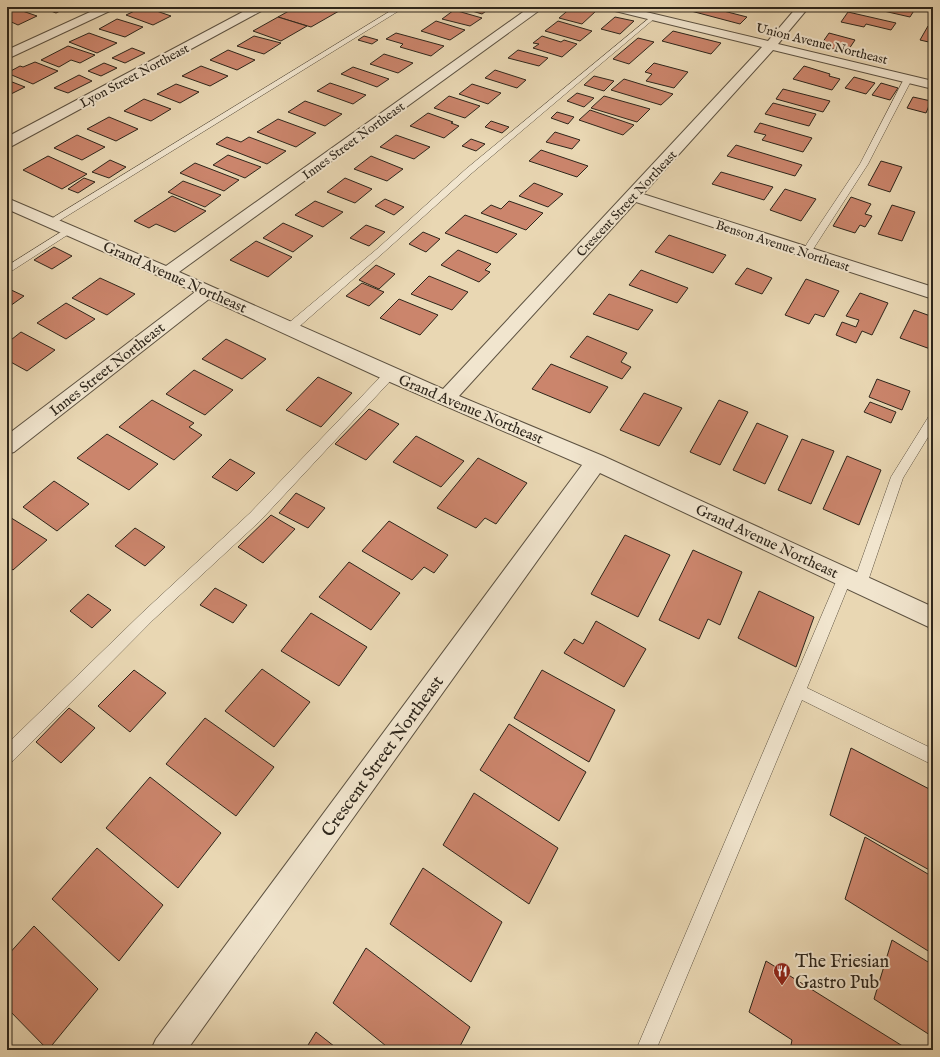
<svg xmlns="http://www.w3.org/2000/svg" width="940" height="1057" viewBox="0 0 940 1057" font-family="'IM FELL English',serif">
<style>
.building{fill:#cb856c;stroke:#2e261b}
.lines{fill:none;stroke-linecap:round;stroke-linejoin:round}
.service-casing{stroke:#5d5241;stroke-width:1}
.minor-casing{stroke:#5d5241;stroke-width:2}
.tertiary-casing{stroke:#5d5241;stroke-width:2}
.service{fill:#f1e5ce;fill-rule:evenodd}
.minor{fill:#f1e5ce;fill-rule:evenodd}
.tertiary{fill:#f1e5ce;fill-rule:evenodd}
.labels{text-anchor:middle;stroke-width:4;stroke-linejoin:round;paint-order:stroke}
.far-street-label{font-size:13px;fill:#2e261b;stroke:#f1e5ce}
.street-label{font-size:15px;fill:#2e261b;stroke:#f1e5ce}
.near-street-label{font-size:18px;fill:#2e261b;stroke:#f1e5ce}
.near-poi-label{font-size:18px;fill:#2e261b;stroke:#f1e5ce;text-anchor:start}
</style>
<rect width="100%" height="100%" fill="#e9d7b3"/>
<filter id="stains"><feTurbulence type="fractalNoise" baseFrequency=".005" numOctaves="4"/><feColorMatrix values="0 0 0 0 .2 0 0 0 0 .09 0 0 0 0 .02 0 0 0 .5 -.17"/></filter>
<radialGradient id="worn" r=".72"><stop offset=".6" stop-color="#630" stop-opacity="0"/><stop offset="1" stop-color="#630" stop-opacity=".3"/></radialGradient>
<g class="building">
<polygon points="7,7 11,7 37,16 18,25 7,20"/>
<polygon points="41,7 68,7 56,13"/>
<polygon points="143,7 145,7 171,16 153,25 126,15"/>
<polygon points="170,7 189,7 181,11"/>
<polygon points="296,7 346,7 311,27 278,17"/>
<polygon points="459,7 492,7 482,14"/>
<polygon points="572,7 580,7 596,11 582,24 559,18"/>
<polygon points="695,7 708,7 747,17 740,24 691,11"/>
<polygon points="736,7 757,7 753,11"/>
<polygon points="866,7 904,7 915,9 910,17"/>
<polygon points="454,10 482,18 470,26 442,19"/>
<polygon points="848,12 896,23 891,30 866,24 864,27 841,22"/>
<polygon points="278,17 307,26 281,41 253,31"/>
<polygon points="615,17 634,21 620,34 601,29"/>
<polygon points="117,19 143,27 125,37 99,29"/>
<polygon points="436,21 465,30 450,40 421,31"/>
<polygon points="558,21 592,31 580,41 545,31"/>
<polygon points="928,26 933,27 933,43 920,40"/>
<polygon points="673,31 721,43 711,54 662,41"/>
<polygon points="89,33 117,43 97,53 69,42"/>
<polygon points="396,33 444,46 431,56 400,47 403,44 386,39"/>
<polygon points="829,33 855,40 847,52 820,46"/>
<polygon points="254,36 281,43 264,54 237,46"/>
<polygon points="364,36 378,40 372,44 358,40"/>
<polygon points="542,36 561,42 564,40 577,44 562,57 533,48 539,44 533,43"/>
<polygon points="638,38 654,42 629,64 613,59"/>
<polygon points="68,46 95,55 80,63 71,60 59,67 41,60"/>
<polygon points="132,48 145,53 125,63 112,58"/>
<polygon points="228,50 255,60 237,70 210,60"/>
<polygon points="518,50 548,58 539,66 508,58"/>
<polygon points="384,54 413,63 398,73 370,64"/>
<polygon points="35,62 58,71 33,84 7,73 20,66 23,67"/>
<polygon points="104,63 117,68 101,76 88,71"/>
<polygon points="654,63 688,72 674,88 646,81 652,74 645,72"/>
<polygon points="201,66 228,76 210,86 182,76"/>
<polygon points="804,66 830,74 829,76 840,79 832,90 793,79"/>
<polygon points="353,67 389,79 377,87 341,74"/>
<polygon points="495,70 526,80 517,88 485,78"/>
<polygon points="79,75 92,81 68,93 54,88"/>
<polygon points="594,76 614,81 604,91 584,85"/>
<polygon points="854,77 875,83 866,94 845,88"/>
<polygon points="624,79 673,94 661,105 611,90"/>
<polygon points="7,80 25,87 7,96"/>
<polygon points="330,83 366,95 353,104 317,91"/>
<polygon points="881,83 898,88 890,100 872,95"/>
<polygon points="176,84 199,92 180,103 157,94"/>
<polygon points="472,84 501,93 488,104 459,94"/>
<polygon points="783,89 830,101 823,112 776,99"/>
<polygon points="577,93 594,98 584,107 567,101"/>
<polygon points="449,96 480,106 465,118 434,108"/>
<polygon points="604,96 650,109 637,122 591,108"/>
<polygon points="913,97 931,101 926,113 907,108"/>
<polygon points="144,99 171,109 151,121 124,111"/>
<polygon points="305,101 342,114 325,126 288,112"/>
<polygon points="773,103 816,114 809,126 765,114"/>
<polygon points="590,110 634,125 623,135 579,120"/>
<polygon points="557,112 574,117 568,124 551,118"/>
<polygon points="428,113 453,122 451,123 459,126 444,138 410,126"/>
<polygon points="109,117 138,129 116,141 87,129"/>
<polygon points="278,119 316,133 296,147 257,132"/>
<polygon points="491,121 509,127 502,133 485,127"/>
<polygon points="760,123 812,138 803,152 762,140 766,135 754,132"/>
<polygon points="555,132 580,140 572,149 546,142"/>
<polygon points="77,135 105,147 82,160 54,148"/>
<polygon points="396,135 430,147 414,159 380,147"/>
<polygon points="227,137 241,142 249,137 286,151 267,164 216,144"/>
<polygon points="471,139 485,144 476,151 462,146"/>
<polygon points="736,145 802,165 795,176 727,156"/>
<polygon points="541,150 588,166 577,177 529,161"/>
<polygon points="228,155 261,167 245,178 213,165"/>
<polygon points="48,156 87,174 62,189 23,170"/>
<polygon points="371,156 403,169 387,181 354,169"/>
<polygon points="110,160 126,167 109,178 92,172"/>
<polygon points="881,161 902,167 890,192 868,185"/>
<polygon points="195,163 239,180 224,191 180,173"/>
<polygon points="721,172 773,187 764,200 712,184"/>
<polygon points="84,178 95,182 78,193 68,189"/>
<polygon points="345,178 372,189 355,203 327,192"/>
<polygon points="183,181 221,195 205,207 168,192"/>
<polygon points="534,183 563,194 548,207 519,196"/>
<polygon points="785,189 816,199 801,221 770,210"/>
<polygon points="172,196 206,211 175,232 156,224 149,228 134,221"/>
<polygon points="851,197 871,204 865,214 872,216 865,227 860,225 855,233 833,226"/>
<polygon points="385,199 404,207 394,215 375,206"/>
<polygon points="315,201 343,212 323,227 295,215"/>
<polygon points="509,201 543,213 526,230 481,213 491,205 501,209"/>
<polygon points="892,205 915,212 902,241 878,234"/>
<polygon points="465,215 517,234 497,253 445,233"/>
<polygon points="283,223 313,236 293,252 263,238"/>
<polygon points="366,225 385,232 369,246 350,238"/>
<polygon points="423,232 440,239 426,252 409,244"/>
<polygon points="669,235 726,255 713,273 655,252"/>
<polygon points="256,241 292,257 268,277 230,260"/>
<polygon points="54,247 72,256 52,269 34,260"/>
<polygon points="458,250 491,264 485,270 490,272 479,282 441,265"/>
<polygon points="376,265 395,274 379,289 359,280"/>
<polygon points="747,268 772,278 762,294 735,284"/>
<polygon points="641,270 688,288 677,303 629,285"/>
<polygon points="429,276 468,292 452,310 411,294"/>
<polygon points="100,278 135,294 107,315 72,298"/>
<polygon points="806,279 839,291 824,317 815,314 809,324 785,315"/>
<polygon points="362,283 384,292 369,306 346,296"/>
<polygon points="7,288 24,296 10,306 7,304"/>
<polygon points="860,293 888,303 872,335 862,331 856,343 836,335 842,322 856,327 859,320 846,316"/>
<polygon points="609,294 653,310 638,330 593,314"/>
<polygon points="399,299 438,315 420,335 380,318"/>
<polygon points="66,303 95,319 66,339 37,323"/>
<polygon points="914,310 933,317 933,350 900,338"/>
<polygon points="21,332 55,350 27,371 7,360 7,343"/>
<polygon points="587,336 627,353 621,362 631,367 622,379 570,357"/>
<polygon points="226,339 266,359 242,379 202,359"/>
<polygon points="551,364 608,387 590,413 532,389"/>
<polygon points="194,370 233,390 205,415 166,394"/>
<polygon points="318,377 352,393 321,427 286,410"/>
<polygon points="877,379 910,391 902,410 869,397"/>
<polygon points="644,393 682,408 659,446 620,430"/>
<polygon points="152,400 194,423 189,427 202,435 174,460 119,427"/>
<polygon points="719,400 748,412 720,465 690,452"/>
<polygon points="870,402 896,412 891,423 864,412"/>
<polygon points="369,409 399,424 366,460 335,444"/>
<polygon points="757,423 788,436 765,484 733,470"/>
<polygon points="107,434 158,464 129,490 77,458"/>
<polygon points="416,436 464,461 441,487 393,462"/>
<polygon points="802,439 834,451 811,504 778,490"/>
<polygon points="847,456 881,470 859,525 823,509"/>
<polygon points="478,458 527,483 496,524 485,518 476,528 437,508"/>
<polygon points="230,459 255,473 237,491 212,477"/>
<polygon points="54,481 89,504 57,531 23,507"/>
<polygon points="296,493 325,508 308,528 279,513"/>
<polygon points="271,515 295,529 263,563 238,547"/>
<polygon points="8,516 47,540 13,570 7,566"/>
<polygon points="389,521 448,555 434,573 424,567 412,580 362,551"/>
<polygon points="135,528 165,547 145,566 115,546"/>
<polygon points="625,535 670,555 638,617 591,594"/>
<polygon points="693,550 742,572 720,625 708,619 699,639 659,620"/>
<polygon points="349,562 400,593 371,630 319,597"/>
<polygon points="215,588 247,605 233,623 200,605"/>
<polygon points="759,591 814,617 796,667 738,638"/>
<polygon points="88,594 111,610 92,628 70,611"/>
<polygon points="311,613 367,647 339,686 281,651"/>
<polygon points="596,621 646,649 624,687 564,653 574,639 583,644"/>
<polygon points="262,669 310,702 274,747 225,711"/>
<polygon points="134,670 166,693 130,732 98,706"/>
<polygon points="542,670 615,710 589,762 514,718"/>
<polygon points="69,708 95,728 61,763 36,742"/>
<polygon points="205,718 274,767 236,816 166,764"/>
<polygon points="509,724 586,772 559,821 480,770"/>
<polygon points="851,748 933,791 933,872 830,815"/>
<polygon points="150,777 221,833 178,888 106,828"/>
<polygon points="474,793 558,848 529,904 443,845"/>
<polygon points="865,837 933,877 933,954 845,899"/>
<polygon points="97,848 163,905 119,961 52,899"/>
<polygon points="423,868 502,922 471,982 390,924"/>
<polygon points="34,926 98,989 48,1050 7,1008 7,956"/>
<polygon points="892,940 933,965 933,1037 874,999"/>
<polygon points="366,948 470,1027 458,1050 445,1050 439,1045 437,1050 391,1050 333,1003"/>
<polygon points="766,961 909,1050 790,1050 792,1040 749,1012"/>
<polygon points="316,1032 339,1050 305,1050"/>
</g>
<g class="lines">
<g class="service-casing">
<g id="service">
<polygon points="397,7 405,7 54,224 51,225 46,222"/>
<polygon points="653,15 655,16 655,18 472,173 383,253 293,332 285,332 284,329 285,326 377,249 466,169"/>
<polygon points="905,77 911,77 912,79 868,164 810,254 804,254 802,252 808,242 860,164"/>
<polygon points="69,227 72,228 74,230 72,232 7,274 7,266"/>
<polygon points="390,370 394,371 396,374 394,377 260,521 153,620 13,761 7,763 7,744 143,612 250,513 386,371"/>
<polygon points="933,415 933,429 903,478 867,584 865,588 860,590 855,588 853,584 891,477 929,416"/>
<polygon points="845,571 850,573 852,577 807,688 933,749 933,765 802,700 656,1050 636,1050 838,577 840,573"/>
</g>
</g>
<g class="minor-casing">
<g id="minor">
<polygon points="101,7 116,7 114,9 7,59 7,50"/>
<polygon points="530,7 544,7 179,272 443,389 762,47 607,9 605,7 625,7 768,41 797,7 809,7 778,44 933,81 933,89 773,50 643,194 933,287 933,299 636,202 459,396 603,456 933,607 933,629 600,473 187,1050 151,1050 156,1039 582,465 383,379 209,299 14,452 7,454 7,435 195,292 7,209 7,198 166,266"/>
</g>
</g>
<g class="tertiary-casing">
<polygon id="tertiary" points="252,7 267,7 265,9 12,146 7,147 7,137"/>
</g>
<use href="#service" class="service"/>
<use href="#minor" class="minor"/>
<use href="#tertiary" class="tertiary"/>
</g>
<defs>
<g id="restaurant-pin" transform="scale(0.9)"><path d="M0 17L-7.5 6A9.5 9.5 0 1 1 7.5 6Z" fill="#8f2418" stroke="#f1e5ce"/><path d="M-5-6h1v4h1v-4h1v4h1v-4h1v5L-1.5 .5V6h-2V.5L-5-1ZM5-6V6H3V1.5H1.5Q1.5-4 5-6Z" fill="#fff"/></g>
</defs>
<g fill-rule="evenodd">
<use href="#restaurant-pin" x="782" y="971"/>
</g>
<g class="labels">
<g class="far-street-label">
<text transform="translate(822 43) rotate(14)" y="5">Union Avenue Northeast</text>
<text transform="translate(134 75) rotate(-28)" y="5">Lyon Street Northeast</text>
<text transform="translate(353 140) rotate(-36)" y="5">Innes Street Northeast</text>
<text transform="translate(626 203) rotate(-47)" y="5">Crescent Street Northeast</text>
<text transform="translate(783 245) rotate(18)" y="5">Benson Avenue Northeast</text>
</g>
<g class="street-label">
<text transform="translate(175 277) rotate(24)" y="5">Grand Avenue Northeast</text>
<text transform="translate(107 369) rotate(-38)" y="5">Innes Street Northeast</text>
<text transform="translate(471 409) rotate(23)" y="5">Grand Avenue Northeast</text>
<text transform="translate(767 541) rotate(25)" y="5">Grand Avenue Northeast</text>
</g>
<g class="near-street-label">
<text transform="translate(382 756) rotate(-54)" y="6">Crescent Street Northeast</text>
</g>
<g class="near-poi-label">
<text x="795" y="967">The Friesian<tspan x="795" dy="21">Gastro Pub</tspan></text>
</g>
</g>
<rect width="940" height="1057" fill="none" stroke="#e9d7b3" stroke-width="24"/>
<rect x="8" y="8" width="924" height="1041" fill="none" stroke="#2e261b" stroke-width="2"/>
<rect x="12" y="12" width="916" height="1033" fill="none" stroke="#2e261b"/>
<rect width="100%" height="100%" filter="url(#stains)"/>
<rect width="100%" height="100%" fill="url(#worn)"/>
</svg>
